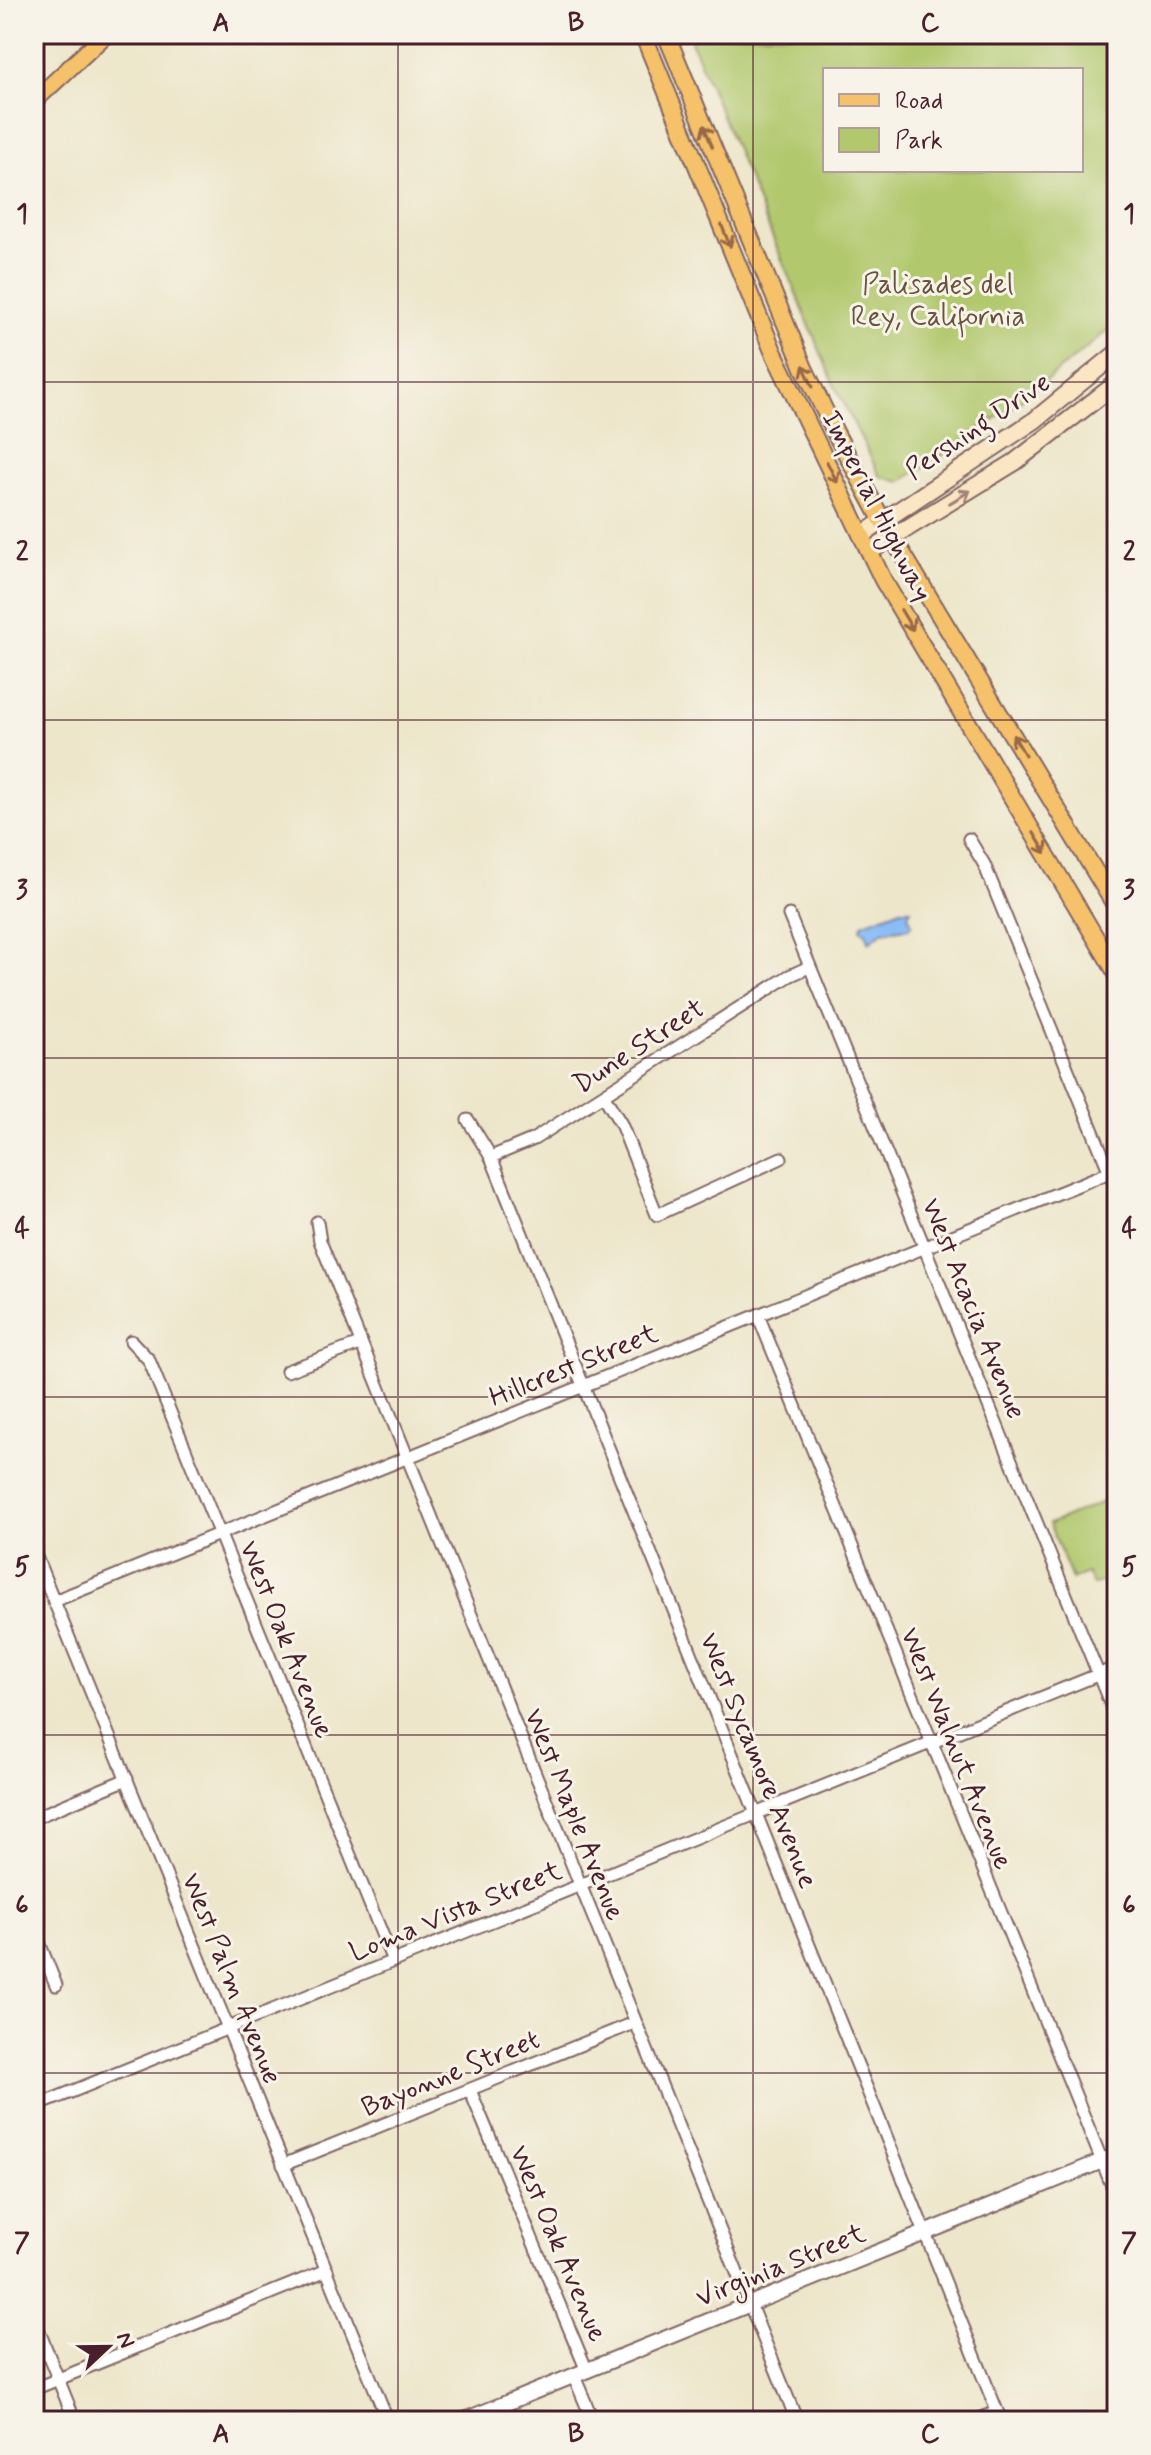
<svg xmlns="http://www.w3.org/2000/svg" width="1151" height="2455" viewBox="0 0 1151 2455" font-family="Mynerve,sans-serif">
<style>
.park{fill:#b1c86d;stroke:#7e744c;stroke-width:2;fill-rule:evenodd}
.water{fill:#89bbf6;stroke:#6a6d90;stroke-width:2}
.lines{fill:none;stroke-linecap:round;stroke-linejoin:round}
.minor-casing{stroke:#836563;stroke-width:15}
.tertiary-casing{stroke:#836563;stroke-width:18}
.secondary-casing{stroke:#836563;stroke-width:20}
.primary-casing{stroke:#836563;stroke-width:20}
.minor{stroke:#fff;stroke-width:11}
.tertiary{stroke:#fff;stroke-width:14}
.secondary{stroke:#fbe6c4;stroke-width:16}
.primary{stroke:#f5c16b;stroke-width:16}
.oneway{stroke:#976848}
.oneway2{stroke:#a28278}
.grid{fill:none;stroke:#4a1f2b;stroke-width:2;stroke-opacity:0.55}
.labels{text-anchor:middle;stroke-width:6;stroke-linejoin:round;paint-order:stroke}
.park-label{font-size:28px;fill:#69523f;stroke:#f7f3e8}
.street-label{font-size:28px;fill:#4a1f2b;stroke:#f7f3e8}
.neatline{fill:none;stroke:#4a1f2b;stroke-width:3}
.grid-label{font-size:26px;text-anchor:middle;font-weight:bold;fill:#4a1f2b}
</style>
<rect width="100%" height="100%" fill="#f7f3e8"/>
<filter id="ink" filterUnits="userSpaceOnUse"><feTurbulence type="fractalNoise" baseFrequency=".0125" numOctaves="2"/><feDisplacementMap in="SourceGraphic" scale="16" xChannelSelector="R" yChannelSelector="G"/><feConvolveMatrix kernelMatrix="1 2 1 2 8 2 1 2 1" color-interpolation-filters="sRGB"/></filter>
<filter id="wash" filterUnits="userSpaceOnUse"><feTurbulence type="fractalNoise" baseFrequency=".006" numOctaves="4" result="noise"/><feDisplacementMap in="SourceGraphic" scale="32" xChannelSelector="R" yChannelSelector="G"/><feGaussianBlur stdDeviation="1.8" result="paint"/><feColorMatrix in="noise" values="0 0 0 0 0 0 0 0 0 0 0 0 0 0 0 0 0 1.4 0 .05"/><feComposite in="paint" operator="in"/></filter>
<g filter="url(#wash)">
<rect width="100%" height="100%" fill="#ede6ca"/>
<g class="park">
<path d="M688,34H1117V322C1048,382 978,435 900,482L880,476L833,382ZM825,70H1081V170H825Z"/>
<polygon points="1117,1496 1117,1575 1093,1585 1087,1573 1072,1579 1049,1524"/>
</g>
<polygon class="water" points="901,909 911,909 908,915 912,924 909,928 883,931 869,942 867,934 861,929 862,924"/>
</g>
<g filter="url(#ink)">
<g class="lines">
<g class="minor-casing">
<g id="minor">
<polyline points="969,839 984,864 1117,1190"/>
<polyline points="789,915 1117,1720"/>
<polyline points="604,1096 621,1124 657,1215 781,1158"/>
<polyline points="468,1120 491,1157 1001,2421"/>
<polyline points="491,1157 534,1139 789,976 809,967"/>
<polyline points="317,1222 320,1241 797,2421"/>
<polyline points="758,1315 1117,2198"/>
<polyline points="131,1341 149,1360 393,1961"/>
<polyline points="287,1371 360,1344"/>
<polyline points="34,1552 388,2421"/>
<polyline points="54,1601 1110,1172"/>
<polyline points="34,1818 127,1779"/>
<polyline points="34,1930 56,1985"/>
<polyline points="470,2090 587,2371"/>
<polyline points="34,2107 1117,1667"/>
<polyline points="283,2165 634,2023"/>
<polyline points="34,2319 75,2421"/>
<polyline points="574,2376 593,2421"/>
<polyline points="34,2389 327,2270"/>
<polyline points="974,2421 997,2412"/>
</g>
</g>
<g class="tertiary-casing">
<polyline id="tertiary" points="462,2421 1117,2155"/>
</g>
<g class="secondary-casing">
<g id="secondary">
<polyline points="862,535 1035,420 1117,353"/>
<polyline points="870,551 1015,462 1117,383"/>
</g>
</g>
<g class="primary-casing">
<g id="primary">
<polyline points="643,34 773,351 883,580 1117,974"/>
<polyline points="666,34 804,368 837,436 882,520 1117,908"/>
<polyline points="34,101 106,34"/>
</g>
</g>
<use href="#minor" class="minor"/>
<use href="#tertiary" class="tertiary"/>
<use href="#secondary" class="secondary"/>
<use href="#primary" class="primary"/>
</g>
<defs><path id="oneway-shaft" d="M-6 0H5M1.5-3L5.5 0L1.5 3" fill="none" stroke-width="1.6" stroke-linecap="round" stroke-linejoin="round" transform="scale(2)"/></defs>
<g class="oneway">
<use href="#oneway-shaft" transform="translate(708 136) rotate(-112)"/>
<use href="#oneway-shaft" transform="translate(726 236) rotate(68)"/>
<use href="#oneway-shaft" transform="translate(808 376) rotate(-114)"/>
<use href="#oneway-shaft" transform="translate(832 472) rotate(63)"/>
<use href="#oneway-shaft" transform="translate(907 620) rotate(59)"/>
<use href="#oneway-shaft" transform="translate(1019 745) rotate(-121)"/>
<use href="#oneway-shaft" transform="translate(1040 843) rotate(59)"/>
</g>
<use class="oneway2" href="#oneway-shaft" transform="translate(960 497) rotate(-31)"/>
</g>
<path class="grid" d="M398,34V2421M753,34V2421M34,382H1117M34,720H1117M34,1058H1117M34,1397H1117M34,1735H1117M34,2073H1117"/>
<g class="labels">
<g class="park-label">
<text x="938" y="293">Palisades del<tspan x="938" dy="32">Rey, California</tspan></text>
</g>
<g class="street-label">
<text transform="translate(977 425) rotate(-34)" y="10">Pershing Drive</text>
<text transform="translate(878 505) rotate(63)" y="10">Imperial Highway</text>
<text transform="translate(638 1045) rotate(-33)" y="10">Dune Street</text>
<text transform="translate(975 1308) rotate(68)" y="10">West Acacia Avenue</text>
<text transform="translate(573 1364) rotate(-22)" y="10">Hillcrest Street</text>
<text transform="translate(288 1639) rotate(68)" y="10">West Oak Avenue</text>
<text transform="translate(958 1748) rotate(68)" y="10">West Walnut Avenue</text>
<text transform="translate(760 1760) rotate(68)" y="10">West Sycamore Avenue</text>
<text transform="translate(576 1814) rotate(68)" y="10">West Maple Avenue</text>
<text transform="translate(455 1910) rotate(-22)" y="10">Loma Vista Street</text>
<text transform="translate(233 1978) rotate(68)" y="10">West Palm Avenue</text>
<text transform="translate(450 2072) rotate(-22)" y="10">Bayonne Street</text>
<text transform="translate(560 2243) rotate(67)" y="10">West Oak Avenue</text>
<text transform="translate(780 2264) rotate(-22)" y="10">Virginia Street</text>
</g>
</g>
<rect width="1151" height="2455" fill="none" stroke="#f7f3e8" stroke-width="88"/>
<rect x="823" y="68" width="260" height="104" fill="#f7f3e8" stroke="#b29e9c" stroke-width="2"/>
<rect x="839" y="94" width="40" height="12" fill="#f5c16b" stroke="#b29e9c" stroke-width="2"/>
<text x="895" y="108" font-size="24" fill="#4a1f2b">Road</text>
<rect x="839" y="128" width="40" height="24" fill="#b1c86d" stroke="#b29e9c" stroke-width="2"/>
<text x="895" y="148" font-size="24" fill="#4a1f2b">Park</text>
<g transform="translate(108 2347) rotate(68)" stroke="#f7f3e8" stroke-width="6" paint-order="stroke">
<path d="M0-6L14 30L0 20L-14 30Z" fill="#4a1f2b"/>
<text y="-12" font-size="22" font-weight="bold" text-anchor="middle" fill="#4a1f2b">N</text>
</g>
<rect x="44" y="44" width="1063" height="2367" class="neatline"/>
<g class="grid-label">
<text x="221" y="31">A</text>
<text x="576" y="31">B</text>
<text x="930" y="31">C</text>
<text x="22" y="222">1</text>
<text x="1129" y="222">1</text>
<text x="22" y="560">2</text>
<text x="1129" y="560">2</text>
<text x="22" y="898">3</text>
<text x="1129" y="898">3</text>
<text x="22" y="1237">4</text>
<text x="1129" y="1237">4</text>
<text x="22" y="1575">5</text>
<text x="1129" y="1575">5</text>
<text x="22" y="1913">6</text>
<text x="1129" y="1913">6</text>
<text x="22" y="2251">7</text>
<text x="1129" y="2251">7</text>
<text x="221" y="2442">A</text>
<text x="576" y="2442">B</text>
<text x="930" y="2442">C</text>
</g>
</svg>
